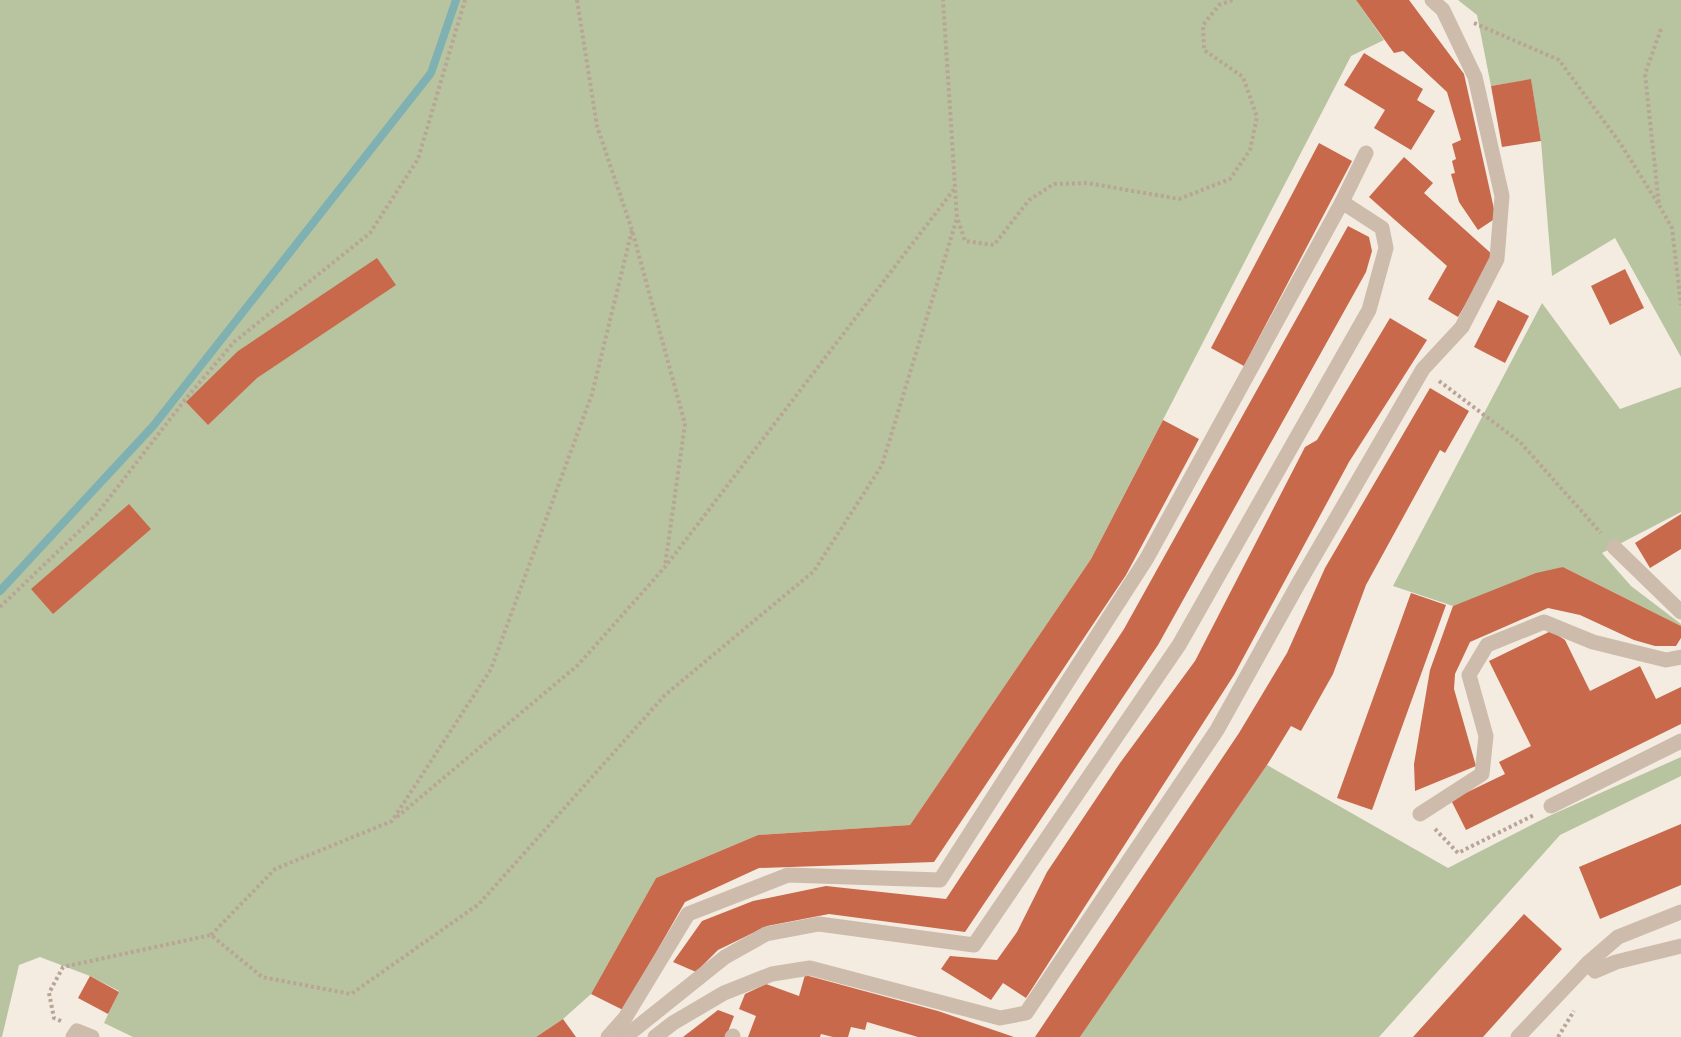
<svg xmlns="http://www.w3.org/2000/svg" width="1681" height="1037" viewBox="0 0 1681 1037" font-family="Manrope,sans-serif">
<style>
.green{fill:#b8c4a0}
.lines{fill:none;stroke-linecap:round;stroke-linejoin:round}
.stream{stroke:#7fb0b2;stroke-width:8}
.building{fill:#c8694b}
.path{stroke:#b9a596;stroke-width:4;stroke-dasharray:3 3;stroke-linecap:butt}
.minor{stroke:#cdbbac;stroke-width:15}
</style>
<rect width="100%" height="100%" fill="#f4ebe1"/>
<g class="green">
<polygon points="0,0 1356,0 1384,40 1351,56 1091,559 910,825 758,835 656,878 591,994 563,1019 536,1037 133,1037 104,1023 119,991 90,976 40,957 19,965 2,1037 0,1037"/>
<polygon points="1458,0 1681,0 1681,357 1615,238 1552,276 1541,141 1531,80 1491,86 1477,15"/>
<polygon points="1542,303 1620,409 1681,387 1681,512 1602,553 1631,586 1681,624 1681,626 1563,567 1453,606 1393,586"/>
<polygon points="1681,757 1681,776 1560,835 1379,1037 1080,1037 1267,765 1448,868 1549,816"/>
</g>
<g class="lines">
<polyline class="stream" points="0,591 154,425 431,73 456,0"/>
</g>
<g class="building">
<polygon points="1356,0 1409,0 1464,74 1496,218 1478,230 1459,202 1451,174 1455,173 1452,161 1456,159 1452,144 1461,140 1447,92 1403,51 1394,53"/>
<polygon points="1364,53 1423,89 1417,100 1435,111 1411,150 1374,128 1385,110 1344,85"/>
<polygon points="1531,79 1541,141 1502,147 1491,86"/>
<polygon points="1319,143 1352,161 1244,366 1211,348"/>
<polygon points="1404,157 1433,183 1424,193 1494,256 1458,317 1428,299 1447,266 1369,197"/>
<polygon points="1348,226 1369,237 1372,251 1366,272 1158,645 965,932 829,914 767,926 718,950 696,972 673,962 702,921 753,901 826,886 946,899 1124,629"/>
<polygon points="377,258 396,285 257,378 208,425 186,402 238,351"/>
<polygon points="1625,269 1644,308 1610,325 1591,286"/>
<polygon points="1498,300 1529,316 1505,363 1474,347"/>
<polygon points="1390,318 1427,340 1349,462 1234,675 1026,998 1003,983 991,1000 941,969 950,956 997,960 1017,932 1047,872 1120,763 1195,661 1305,447 1317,440"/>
<polygon points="1430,388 1469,411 1445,453 1440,450 1366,585 1333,674 1301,731 1291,726 1267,765 1080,1037 1035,1037 1239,733 1287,653 1325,568"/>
<polygon points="1163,420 1199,439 1126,575 934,862 759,868 685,902 623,1010 591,994 656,878 758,835 910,825 1091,559"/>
<polygon points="129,504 151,529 53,614 31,589"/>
<polygon points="1681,514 1681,549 1650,568 1635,543"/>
<polygon points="1563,567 1681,626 1681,638 1676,646 1655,646 1634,640 1580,615 1548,608 1470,642 1455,674 1454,689 1476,766 1415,791 1414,764 1430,670 1453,606 1536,573"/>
<polygon points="1411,593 1446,605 1372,810 1337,798"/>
<polygon points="1551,631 1565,640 1590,691 1640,666 1656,699 1681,687 1681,724 1466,830 1451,800 1505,774 1499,762 1531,746 1489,661"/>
<polygon points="1681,824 1681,885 1600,919 1579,867"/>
<polygon points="1524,914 1562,949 1483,1037 1413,1037"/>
<polygon points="805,975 938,1011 1014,1037 918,1037 867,1022 865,1030 851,1027 848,1037 833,1037 821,1034 820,1037 748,1037 756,1016 739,1009 745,994 766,984 799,996"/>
<polygon points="90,976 119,992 108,1014 78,998"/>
<polygon points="718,1010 734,1016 726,1037 683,1037"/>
<polygon points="563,1019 576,1037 536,1037"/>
</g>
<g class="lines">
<g class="path">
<polyline points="577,0 597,126 632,230 685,424 665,566"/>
<polyline points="1474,23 1559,60 1620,143 1659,205"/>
<polyline points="1661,29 1645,74 1659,205 1672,228 1681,305"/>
<polyline points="958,220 965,241 994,245 1029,200 1054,184 1087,183 1179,199 1230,179 1250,150 1257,117 1243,77 1204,50 1203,25 1219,5 1233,0"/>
<polyline points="1439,381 1520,442 1601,533"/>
<polyline points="0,607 96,515 184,401 234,342 370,233 418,159 465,0"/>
<polyline points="397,817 578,665 665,567 955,188"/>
<polyline points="1435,829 1458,853 1534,815"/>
<polyline points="211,935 275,869 392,821 491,669 592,394 632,230"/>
<polyline points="61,1021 54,1018 49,993 63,967 211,935 262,977 351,994 479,904 665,695 814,571 882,465 957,218 943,0"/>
<polyline points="1558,1037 1574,1011"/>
</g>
<g class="minor">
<polyline points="1614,547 1681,612"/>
<polyline points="1551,806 1681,741"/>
<polyline points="1420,814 1482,774 1486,736 1469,675 1487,645 1544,622 1593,642 1666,660 1681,657"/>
<polyline points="1588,963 1595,971 1616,962 1681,946"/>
<polyline points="73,1037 77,1031 92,1037"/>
<polyline points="608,1037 625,1018 688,914 788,875 940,880 1147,558 1342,202"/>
<polyline points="625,1037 725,957 766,934 819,924 974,945 1179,645 1369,310 1386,248 1382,228 1342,202 1366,153"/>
<polyline points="655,1037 673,1023 724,993 772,974 810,968 1000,1018 1026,1013 1217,730 1297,586 1423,369 1462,327 1497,259 1502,196 1475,77 1443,10 1432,0"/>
<polyline points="732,1037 733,1036"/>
<polyline points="1518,1037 1588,963 1618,937 1681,912"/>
</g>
</g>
</svg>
